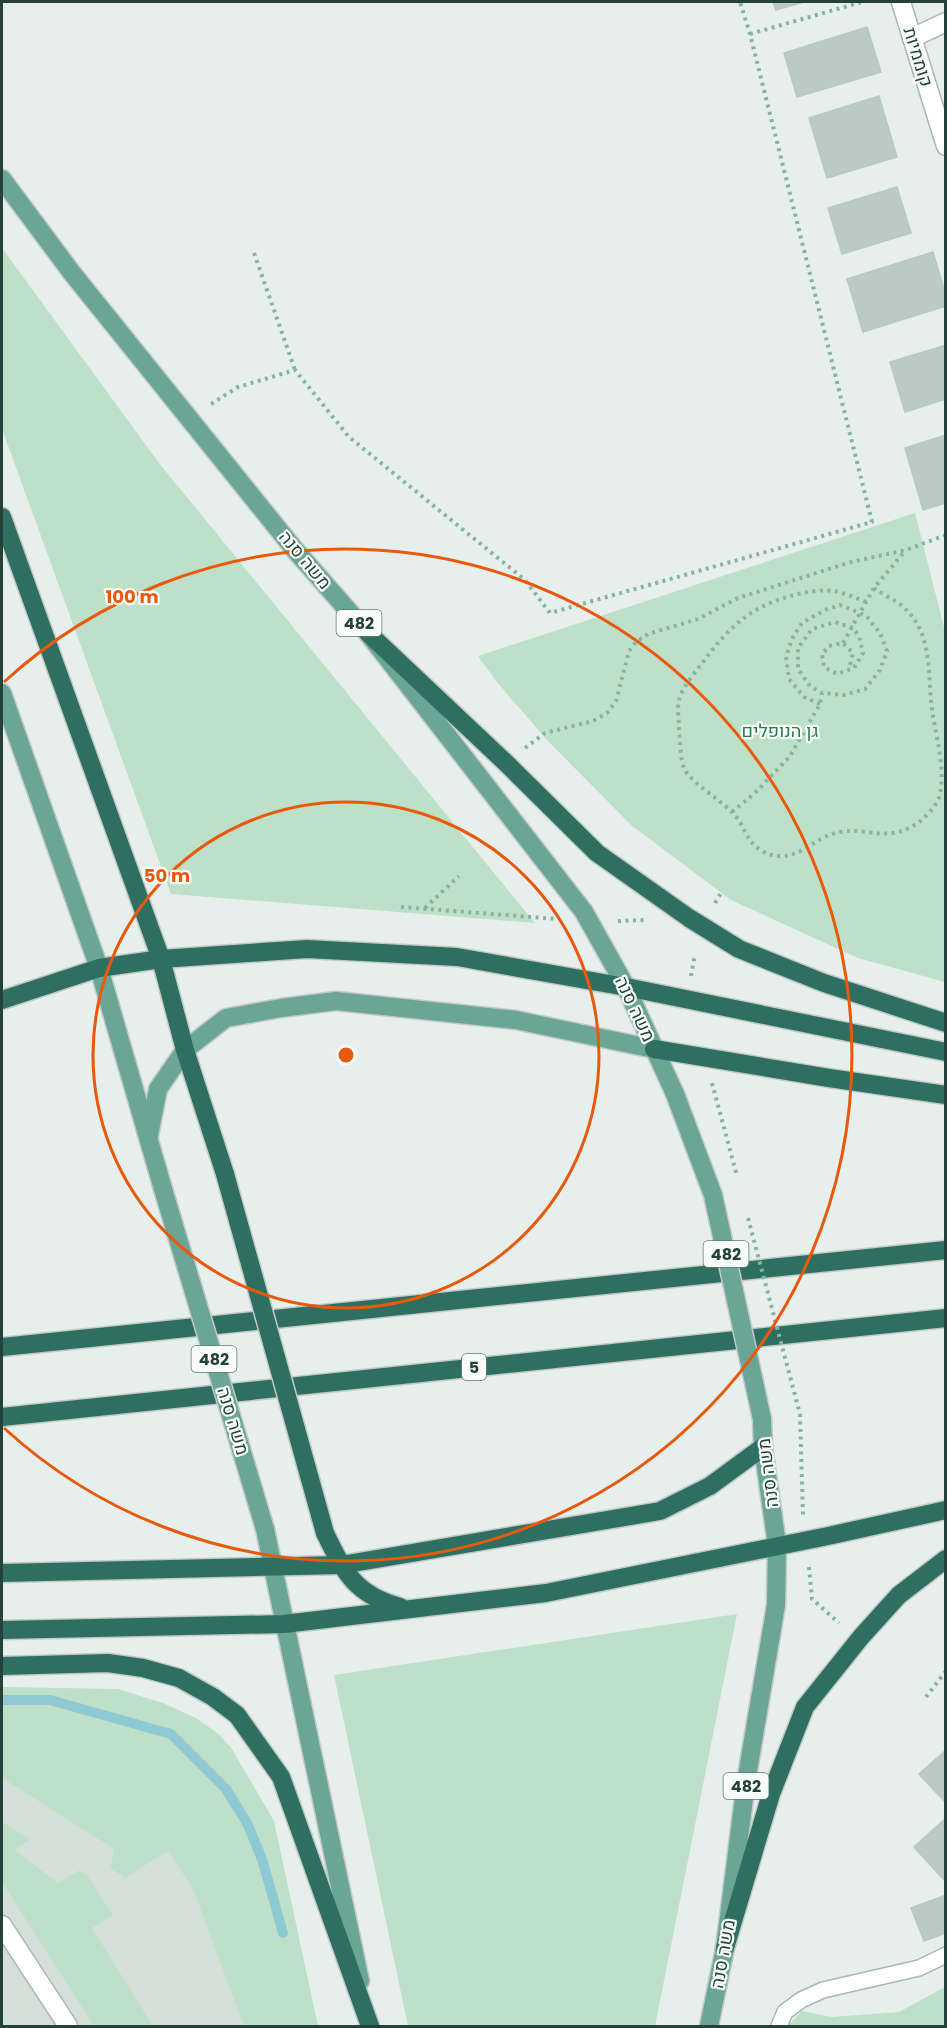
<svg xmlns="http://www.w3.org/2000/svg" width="947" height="2028" viewBox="0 0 947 2028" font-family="Poppins,Heebo,sans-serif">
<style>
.built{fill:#d4dfda}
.green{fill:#bfe0c8}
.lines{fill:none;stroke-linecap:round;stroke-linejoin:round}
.stream{stroke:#8ec9d4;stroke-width:10}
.building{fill:#bbcac4;stroke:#b8c9c2;stroke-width:1.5}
.lane-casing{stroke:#a8b8b2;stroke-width:18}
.street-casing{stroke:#a8b8b2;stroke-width:21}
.primary-casing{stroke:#c2cac8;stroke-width:21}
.highway-casing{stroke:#c2cac8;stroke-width:21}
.path{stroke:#86b3a5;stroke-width:4;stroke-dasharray:3 4.5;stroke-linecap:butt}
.lane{stroke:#fff;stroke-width:15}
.street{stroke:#fff;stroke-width:18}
.primary{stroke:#6aa596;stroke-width:18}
.highway{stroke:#2f6f62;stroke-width:18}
.primary-bridge-casing{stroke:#c2cac8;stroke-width:21;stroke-linecap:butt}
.highway-bridge-casing{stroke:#c2cac8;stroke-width:21;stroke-linecap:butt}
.path-bridge{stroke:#86b3a5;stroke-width:4;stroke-dasharray:3 4.5;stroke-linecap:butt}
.primary-bridge{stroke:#6aa596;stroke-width:18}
.highway-bridge{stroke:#2f6f62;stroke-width:18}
.ring{fill:none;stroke:#e8590c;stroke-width:3}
.labels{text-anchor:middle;stroke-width:4.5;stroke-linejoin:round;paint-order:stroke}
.shield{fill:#f7fbf9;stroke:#637a73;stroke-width:1.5}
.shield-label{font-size:16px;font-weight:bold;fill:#24423a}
.street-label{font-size:18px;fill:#24423a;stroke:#f7fbf9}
.park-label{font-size:18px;fill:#2d7a4b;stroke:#f7fbf9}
.centre{fill:#e8590c;stroke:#f7fbf9;stroke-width:3}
.ring-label{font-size:18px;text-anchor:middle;font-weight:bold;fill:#e8590c;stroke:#f7fbf9;stroke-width:4.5;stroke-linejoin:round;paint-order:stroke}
</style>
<rect width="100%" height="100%" fill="#e6efeb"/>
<polygon class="built" points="2,1726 120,1740 289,2026 2,2026"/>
<g class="green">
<polygon points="2,248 159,463 535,923 171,894 2,429"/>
<polygon points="915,513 945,631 945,982 858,958 731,900 631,825 547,740 496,681 478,656"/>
<polygon points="737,1614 655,2026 408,2026 334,1675"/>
<polygon points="2,1687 118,1689 163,1703 196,1718 220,1735 232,1749 274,1821 318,2026 244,2026 193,1889 168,1851 125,1878 110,1868 114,1849 2,1778"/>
<polygon points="2,1822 30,1839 15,1850 58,1883 80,1870 87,1875 113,1915 92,1928 153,2026 94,2026 2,1882"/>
<polygon points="945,1987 945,2026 789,2026 790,2023 802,2011 832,2017 899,2012"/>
</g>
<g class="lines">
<polyline class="stream" points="2,1700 50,1700 171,1734 226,1789 247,1823 262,1859 283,1933"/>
</g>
<g class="building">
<polygon points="773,2 804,2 776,10"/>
<polygon points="867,27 881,72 797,97 784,53"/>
<polygon points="879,96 897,157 827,178 809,118"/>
<polygon points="897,187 911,233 842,254 828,208"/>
<polygon points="933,252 946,296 946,306 863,332 847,279"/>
<polygon points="946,345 946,399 905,412 890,362"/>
<polygon points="946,435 946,503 923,510 905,448"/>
<polygon points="946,1750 946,1803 919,1774"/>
<polygon points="946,1818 946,1882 914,1847"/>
<polygon points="946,1895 946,1933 924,1941 911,1908"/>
</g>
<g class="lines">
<g class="lane-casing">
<polyline id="lane" points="779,2026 785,2012 801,2000 823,1990 919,1968 946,1955"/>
</g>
<g class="street-casing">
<g id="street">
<polyline points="901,2 946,146"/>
<polyline points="912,38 946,22"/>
<polyline points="2,1925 68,2026"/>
</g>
</g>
<g class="primary-casing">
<g id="primary">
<polyline points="2,179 72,273 295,550 367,632 584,912 626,987 675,1094"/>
<polyline points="2,693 99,968 163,1189"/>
<polyline points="149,1135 158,1089 185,1050 226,1018 281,1008 336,1001 516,1020 654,1049"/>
<polyline points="265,1529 360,1981"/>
<polyline points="709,2026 725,1948 746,1782 776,1605 777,1545 763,1447 762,1419"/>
</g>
</g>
<g class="highway-casing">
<g id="highway">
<polyline points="2,517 161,959 185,1050 225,1174"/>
<polyline points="367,632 506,763 597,853 689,918 739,949 824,983 946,1023"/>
<polyline points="2,1000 99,968 161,959 307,949 457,957 626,987 946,1052"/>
<polyline points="654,1049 829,1078 946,1095"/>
<polyline points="2,1347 946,1250"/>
<polyline points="2,1417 946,1318"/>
<path d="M325,1533C344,1572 355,1595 400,1607"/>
<polyline points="2,1573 341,1565 660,1511 710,1486 763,1447"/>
<polyline points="2,1630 284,1624 546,1593 828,1536 946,1510"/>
<polyline points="2,1666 108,1663 143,1668 179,1678 213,1697 237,1715 281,1777 370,2026"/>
<polyline points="725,1948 771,1794 805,1707 861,1637 899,1595 946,1559"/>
</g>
</g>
<g class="path">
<polyline points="750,34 862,2"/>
<polyline points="254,253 295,370"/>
<polyline points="211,404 238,387 295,370 349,437 525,580 550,613 872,522 750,34 740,2"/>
<path d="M866,602C856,598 843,592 832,591C817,589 801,593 787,597C746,609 725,632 700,666C693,675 682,688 679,700C677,708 679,720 679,728C680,740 680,757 684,768C689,781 720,800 731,811C746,825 744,842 764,852C796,867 813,836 840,832C872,827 887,844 919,822C926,817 935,807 939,798C947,766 934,733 931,701C928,666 931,629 901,605C893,599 882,594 874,588"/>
<polyline points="843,643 874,588 905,551"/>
<polyline points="820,704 804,697 789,679 786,657 792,639 802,623 825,610 840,605 860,613 868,618 880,633 887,651 880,670 865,689 844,695 822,693 810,686 798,669 798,648 812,629 835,622 853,628 859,636 863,653 854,668 837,674 824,667 822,654 829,646 843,643 853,653 849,669"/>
<polyline points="525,748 545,733 593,721 607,713 616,701 629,651 636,642 648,634 698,619 738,598 851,562 906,550 946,535"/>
<polyline points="732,812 756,792 790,756 820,704 822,693"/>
<polyline points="715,903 721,893"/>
<polyline points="401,907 557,919"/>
<polyline points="425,908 459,876"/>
<polyline points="618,921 644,920"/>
<polyline points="691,976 695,954"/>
<polyline points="800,1414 803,1515"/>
<polyline points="809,1567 812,1599 839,1623"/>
<polyline points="926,1697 946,1671"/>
</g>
<use href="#lane" class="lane"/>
<use href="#street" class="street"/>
<use href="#primary" class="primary"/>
<use href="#highway" class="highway"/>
<g class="primary-bridge-casing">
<g id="primary-bridge">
<polyline points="675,1094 713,1195 762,1419"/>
<polyline points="163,1189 265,1529"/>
</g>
</g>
<g class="highway-bridge-casing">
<polyline id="highway-bridge" points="225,1174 325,1533"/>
</g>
<g class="path-bridge">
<polyline points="712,1083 737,1176"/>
<polyline points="748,1218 800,1414"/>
</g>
<use href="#primary-bridge" class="primary-bridge"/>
<use href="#highway-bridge" class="highway-bridge"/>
</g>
<g class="ring">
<circle cx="346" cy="1055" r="253"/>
<path d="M4 682A506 506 0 1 1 4 1428"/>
</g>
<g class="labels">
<g class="shield">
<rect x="336.5" y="610" width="45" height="26" rx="4.5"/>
<rect x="703.5" y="1241" width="45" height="26" rx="4.5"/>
<rect x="191.5" y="1346" width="45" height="26" rx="4.5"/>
<rect x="462" y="1354" width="24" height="26" rx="4.5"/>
<rect x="723.5" y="1773" width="45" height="26" rx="4.5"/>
</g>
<g class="shield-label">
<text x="359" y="629">482</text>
<text x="726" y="1260">482</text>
<text x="214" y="1365">482</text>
<text x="474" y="1373">5</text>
<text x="746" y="1792">482</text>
</g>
<g class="street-label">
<text transform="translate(918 57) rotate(73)" y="6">קוממיות</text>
<text transform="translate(305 560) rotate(50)" y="6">משה סנה</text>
<text transform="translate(635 1009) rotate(65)" y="6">משה סנה</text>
<text transform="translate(233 1421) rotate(73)" y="6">משה סנה</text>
<text transform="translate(768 1473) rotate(-97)" y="6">משה סנה</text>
<text transform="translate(723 1954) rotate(-80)" y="6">משה סנה</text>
</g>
<g class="park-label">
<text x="780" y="737">גן הנופלים</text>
</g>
</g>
<circle cx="346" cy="1055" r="9" class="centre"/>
<g class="ring-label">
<text x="132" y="603">100 m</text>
<text x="167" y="882">50 m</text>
</g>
<rect width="947" height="2028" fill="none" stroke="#24423a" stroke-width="6"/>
</svg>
